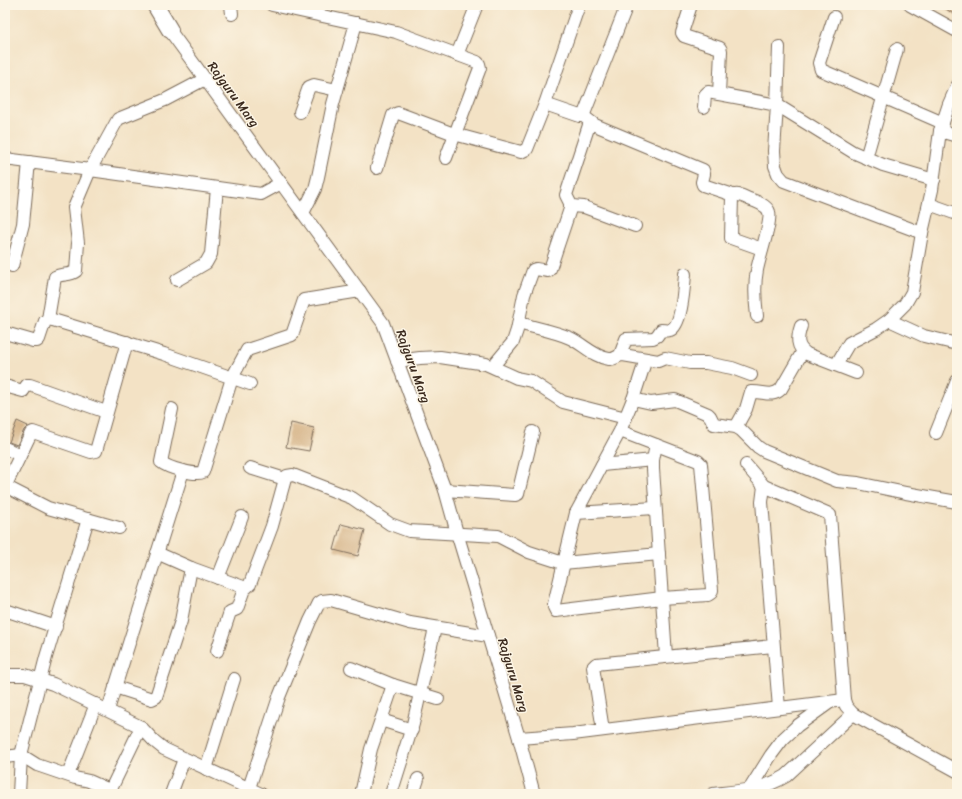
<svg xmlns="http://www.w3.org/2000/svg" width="962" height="799" viewBox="0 0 962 799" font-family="Sriracha,sans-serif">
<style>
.building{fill:#d6b488}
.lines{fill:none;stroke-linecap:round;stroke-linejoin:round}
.minor-casing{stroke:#7b6a58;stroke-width:14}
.major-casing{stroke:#7b6a58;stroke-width:18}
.minor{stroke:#fff;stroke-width:12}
.major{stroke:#fff;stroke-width:16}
.labels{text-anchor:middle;stroke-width:3;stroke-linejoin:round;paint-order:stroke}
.street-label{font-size:13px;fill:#3b2a1e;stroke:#fcf5e5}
</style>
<rect width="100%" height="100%" fill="#fcf5e5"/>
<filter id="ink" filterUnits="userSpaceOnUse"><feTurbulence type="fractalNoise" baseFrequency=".025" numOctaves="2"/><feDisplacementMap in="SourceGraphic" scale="8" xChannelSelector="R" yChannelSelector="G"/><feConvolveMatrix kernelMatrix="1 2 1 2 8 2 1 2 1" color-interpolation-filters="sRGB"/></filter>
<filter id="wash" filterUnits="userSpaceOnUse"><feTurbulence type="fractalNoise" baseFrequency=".012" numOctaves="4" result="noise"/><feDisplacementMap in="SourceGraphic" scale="16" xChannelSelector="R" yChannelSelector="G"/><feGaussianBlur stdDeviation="0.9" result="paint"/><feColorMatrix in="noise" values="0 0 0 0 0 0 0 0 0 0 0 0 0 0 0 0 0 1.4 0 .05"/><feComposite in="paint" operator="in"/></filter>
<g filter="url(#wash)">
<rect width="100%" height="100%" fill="#f3e2c5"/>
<g id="blocks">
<g class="building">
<polygon points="940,5 957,5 955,15"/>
<polygon points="17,421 28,426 24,430 17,445 9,442"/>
<polygon points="291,423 314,428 309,451 286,447"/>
<polygon points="341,524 365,530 358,556 334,550"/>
</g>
</g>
</g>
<g filter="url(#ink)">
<use href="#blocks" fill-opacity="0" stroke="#7b6a58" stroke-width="1"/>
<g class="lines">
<g class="minor-casing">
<g id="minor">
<polyline points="231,5 232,14"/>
<polyline points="272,5 396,32 477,62 479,64 480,68 446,158"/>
<polyline points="691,5 682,33 684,36 720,48 721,51 719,94"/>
<polyline points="910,5 957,31"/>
<polyline points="834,17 819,63 821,70 943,123"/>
<polyline points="165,24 383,323 445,490 457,533 519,738 534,794"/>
<polyline points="779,47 777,105 774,151 775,166 778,174 784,181 922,233"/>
<polyline points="457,55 476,7"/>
<polyline points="545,104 577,115 580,116 584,114 627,5"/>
<polyline points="704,107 705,95 708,92 777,105 853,152 883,165 934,180"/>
<polyline points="300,112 309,87 314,85 337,90"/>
<polyline points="582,115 595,125 703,170 704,174 702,182 703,185 730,194 732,196 731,238 762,249"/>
<polyline points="940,131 957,136"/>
<polyline points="866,158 897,49"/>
<polyline points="5,159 90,170 261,194 281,183"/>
<polyline points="377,168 393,115 398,113 454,134 521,152 527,149 545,104 579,5"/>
<path d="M732,196C737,193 743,196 749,199C755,201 767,205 769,212C772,221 759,258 757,270C754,285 755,300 757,316"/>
<polyline points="929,204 957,214"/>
<polyline points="571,206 584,207 635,226"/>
<polyline points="303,213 315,189 318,177 333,104 356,23"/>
<polyline points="12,266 23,224 29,162"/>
<polyline points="177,280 206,263 211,254 217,188"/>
<path d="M48,319L55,277C62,273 70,276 76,271L78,243L74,208L90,170L118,119L165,100L205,79"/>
<polyline points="889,320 924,336 957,344"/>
<path d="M519,323C535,328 554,331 570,338C583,344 594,357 609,359C615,360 617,355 623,355L658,361L665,358L690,363H706L732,368L751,375"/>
<path d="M801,326C797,338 796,347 807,354L856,373"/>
<polyline points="5,333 33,341 37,341 39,339 45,321 48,319 53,320 164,354 250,384"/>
<path d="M620,355L626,339L653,338L657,336L661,330C664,330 668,331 670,330C682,326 684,285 685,274"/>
<polyline points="397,361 420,358 440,357 486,364 517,378 531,381 563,402 626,418"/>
<polyline points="836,365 849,343 876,329 889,320 905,304 912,292 922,233 932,190 940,131 949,104 957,86"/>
<polyline points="493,366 513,342 517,330 524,295 533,270 536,269 548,271 550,269 570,209 570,203 566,195 590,122"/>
<polyline points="5,386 23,391 27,385 30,385 106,412"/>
<polyline points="633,399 651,403 675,400 708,414 710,416 714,424 736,427 741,430 758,447 764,451 837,481 858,483 906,493 957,502"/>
<path d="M172,409L161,462C168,468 196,476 203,472L232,378L247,350L292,335L304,300L360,291"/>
<path d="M736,427L746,409L751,392C763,391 772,398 781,389L803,351"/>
<polyline points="620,431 698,461 701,464 712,590 711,593 708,595 662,598 556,611 554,607 554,604 576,513 620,431 633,399 646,359"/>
<polyline points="936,433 957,381"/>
<polyline points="656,445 653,460 653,469 666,656"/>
<polyline points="5,448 20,455"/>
<polyline points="602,465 653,460"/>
<polyline points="746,465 764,486 827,513 830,515 844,700 846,706 853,714 957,771"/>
<polyline points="250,468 285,479"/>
<polyline points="5,486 48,508 119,528"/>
<polyline points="764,486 762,502 779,708"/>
<polyline points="5,487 31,433 33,432 91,452 96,451 127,342"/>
<polyline points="445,490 515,495 518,494 533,432"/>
<polyline points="576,513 655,508"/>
<polyline points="157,553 191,568 246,588 250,584 272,526 285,479 287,476 293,475 352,498 390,524 409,531 498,536 529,552 563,563 659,554"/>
<polyline points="218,578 242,517"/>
<polyline points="5,610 56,627"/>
<polyline points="217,651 230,612 237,609 244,589"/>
<polyline points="351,668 393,685 438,699"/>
<polyline points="5,675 25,675 53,684 141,727 154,741 164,749 261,794"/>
<polyline points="115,687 152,699 156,697 181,621 191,568"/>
<polyline points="108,710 183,471"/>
<polyline points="381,720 412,730"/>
<polyline points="603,730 593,667 596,664 773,646"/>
<polyline points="519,738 573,734 844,700"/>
<polyline points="5,757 21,755 37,765 75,778 89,781 107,789 111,789 141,727"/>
<polyline points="206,769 234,679"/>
<polyline points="68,775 96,704"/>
<polyline points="249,788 279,697 310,621 319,603 322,601 331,600 410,623 488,636"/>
<polyline points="750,793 749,790 771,755 783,739 797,726 829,703"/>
<polyline points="19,794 21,755 46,657 88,519"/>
<polyline points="171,794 184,759"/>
<polyline points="361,794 371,749 393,685"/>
<polyline points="391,794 413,724 435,628"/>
<polyline points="413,794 418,779"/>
<path d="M713,794C739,791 763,790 786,776L853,714"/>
</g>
</g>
<g class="major-casing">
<polyline id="major" points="155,5 170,30"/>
</g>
<use href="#minor" class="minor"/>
<use href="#major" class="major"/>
</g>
</g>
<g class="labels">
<g class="street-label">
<text transform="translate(234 94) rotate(54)" y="5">Rajguru Marg</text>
<text transform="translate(414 366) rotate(70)" y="5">Rajguru Marg</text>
<text transform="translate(514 675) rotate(73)" y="5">Rajguru Marg</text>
</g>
</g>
<rect width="962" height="799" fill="none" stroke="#fcf5e5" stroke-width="20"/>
</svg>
